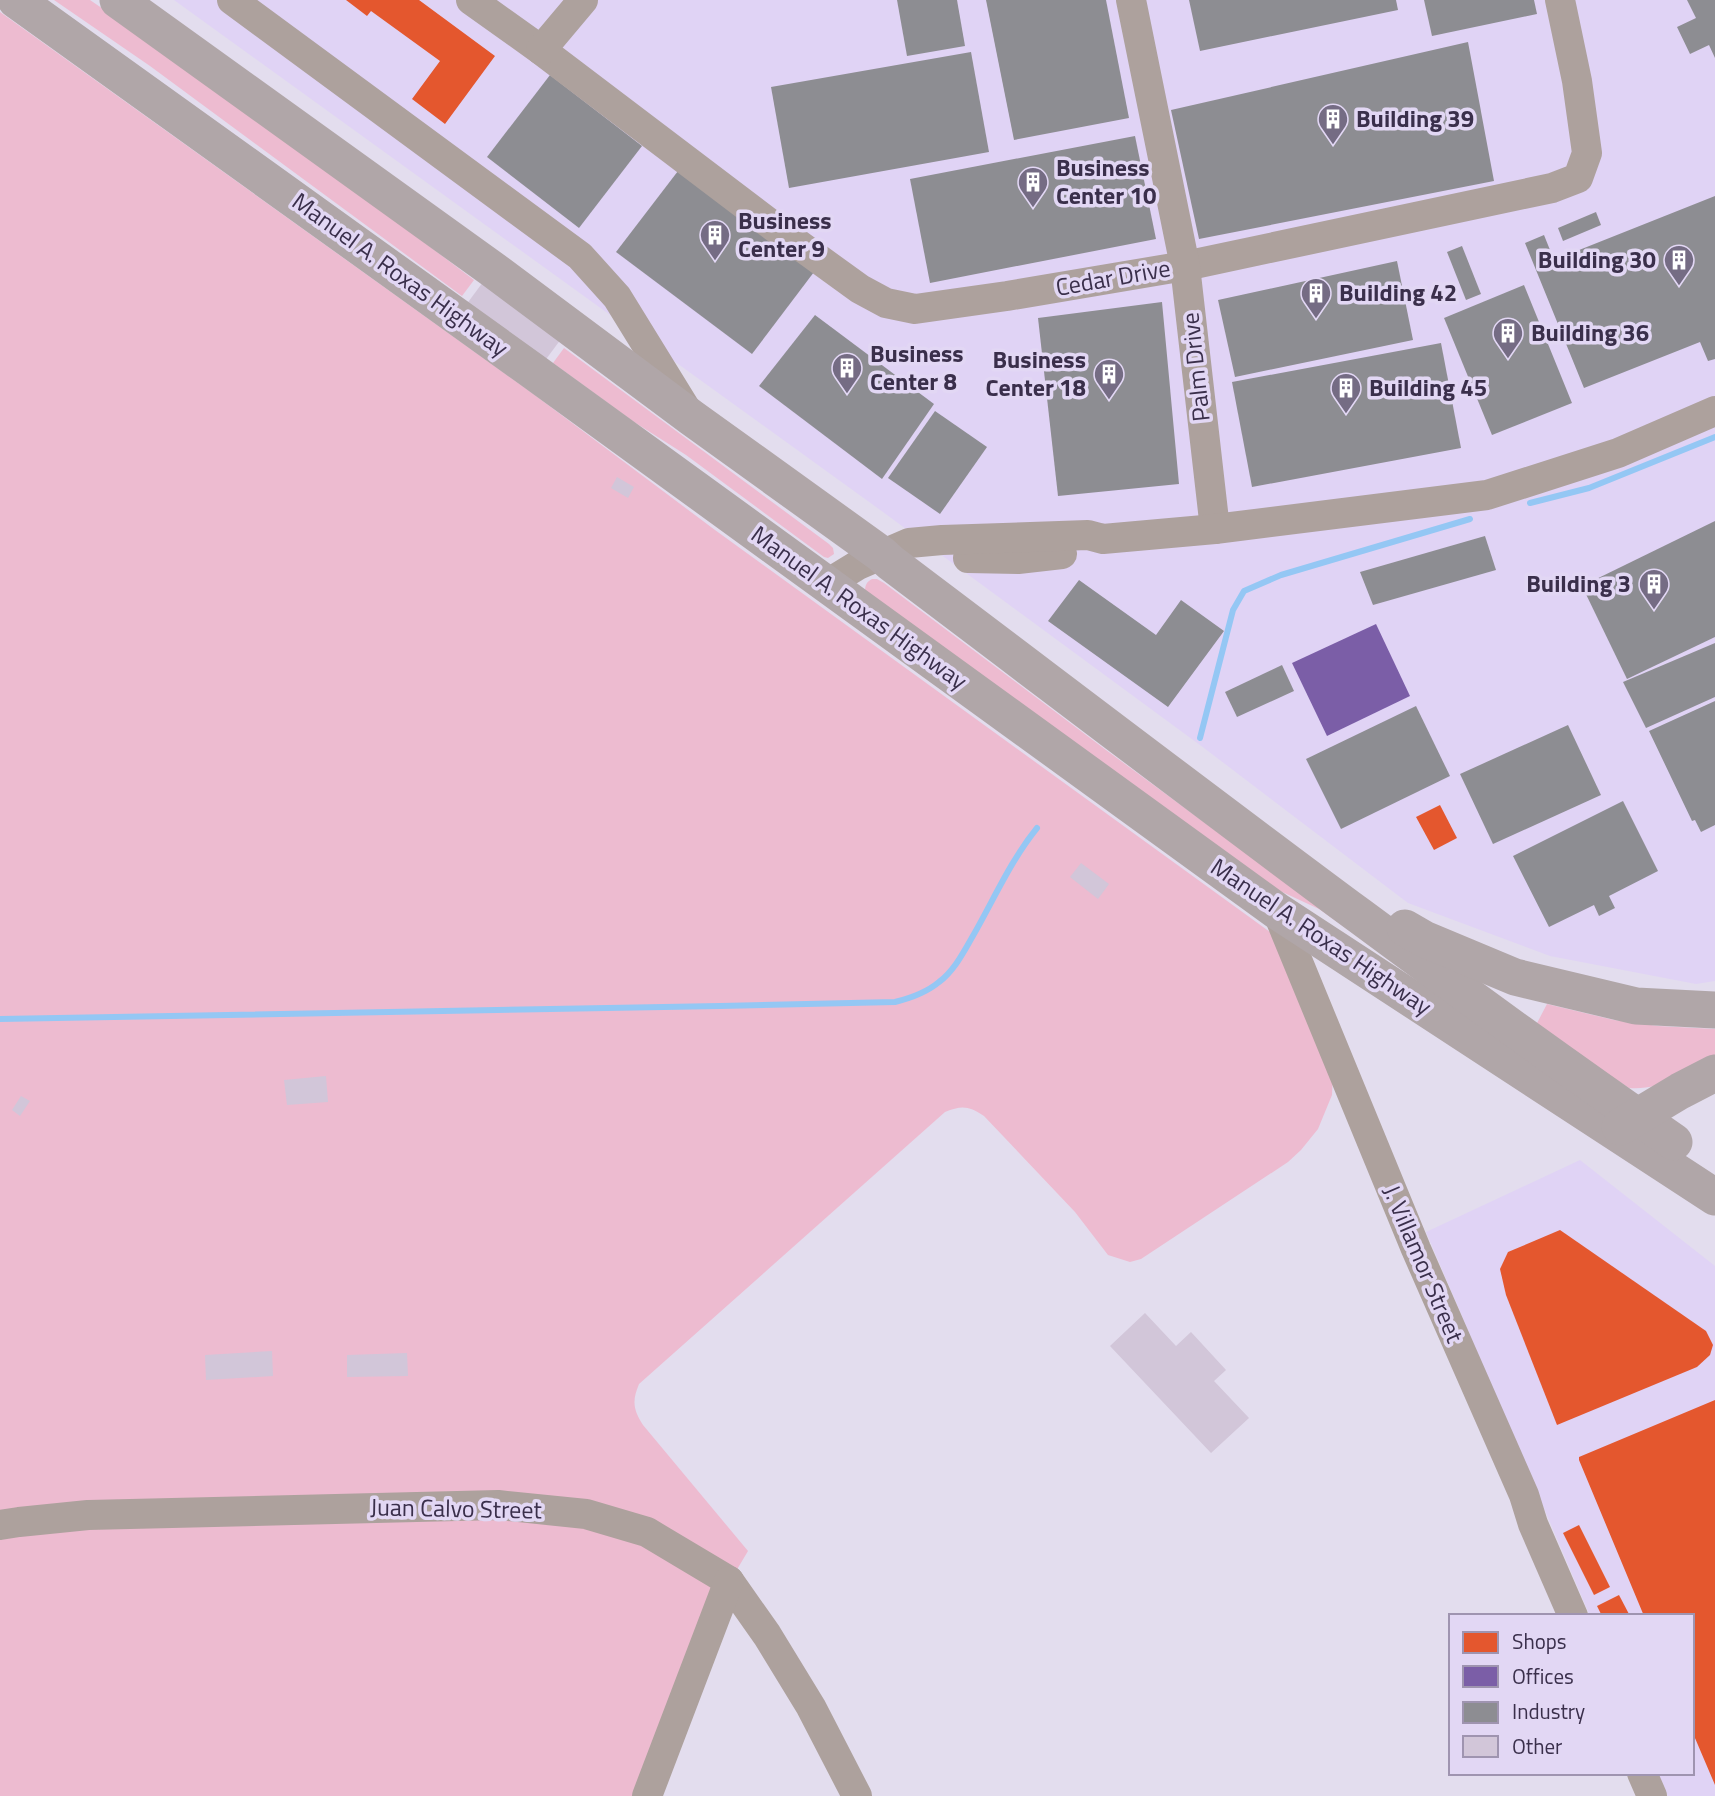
<svg xmlns="http://www.w3.org/2000/svg" width="1715" height="1796" viewBox="0 0 1715 1796" font-family="'Titillium Web',sans-serif">
<style>
.built{fill:#e0d3f5}
.green{fill:#edbbd0}
.shops{fill:#e4572e}
.offices{fill:#7b5ea7}
.industry{fill:#8d8d92}
.lines{fill:none;stroke-linecap:round;stroke-linejoin:round}
.stream{stroke:#94c7f4;stroke-width:6}
.building{fill:#d2c6d9}
.minor{stroke:#ada19d;stroke-width:30}
.major{stroke:#b0a6a8;stroke-width:37}
.labels{text-anchor:middle;stroke-width:7;stroke-linejoin:round;paint-order:stroke}
.poi-label{font-size:24px;font-weight:bold;fill:#3a2f4b;stroke:#e2d7f4;text-anchor:start}
.street-label{font-size:24px;fill:#3a2f4b;stroke:#e2d7f4}
</style>
<rect width="100%" height="100%" fill="#e3ddee"/>
<g class="built">
<polygon points="174,0 1715,0 1715,981 1696,984 1550,956 1408,903 1204,748 883,512"/>
<polygon points="1580,1160 1715,1266 1715,1796 1668,1796 1658,1773 1692,1773 1692,1616 1590,1616 1426,1232"/>
</g>
<g class="green">
<polygon points="54,0 90,0 240,103 474,280 462,296 150,66"/>
<path d="M0,12L532,393L715,530L1270,932L1333,1071L1332,1095L1318,1129L1301,1150L1288,1162L1141,1259L1130,1262L1108,1255L1075,1212L984,1116C969,1106 962,1105 945,1112L639,1384C632,1401 633,1409 643,1425L748,1551L701,1630L635,1796H0Z"/>
<polygon points="564,348 829,544 833,548 834,554 828,558 824,557 686,455 631,420 553,363"/>
<path d="M872,579H877L884,583L1106,750L1394,962L1319,909L1278,890L865,592C865,586 866,582 872,579Z"/>
<path d="M1547,1004L1614,1020L1658,1026L1715,1029V1059C1688,1072 1659,1091 1629,1088L1535,1027Z"/>
</g>
<g class="shops">
<polygon points="346,0 419,0 495,56 445,124 412,99 440,61 371,11 367,16"/>
<polygon points="1440,805 1457,838 1434,850 1416,817"/>
<polygon points="1560,1230 1706,1331 1713,1345 1710,1355 1697,1367 1557,1425 1506,1295 1500,1269 1508,1252"/>
<polygon points="1715,1400 1715,1785 1692,1731 1692,1616 1644,1616 1579,1460 1579,1457"/>
<polygon points="1579,1525 1610,1587 1594,1595 1563,1533"/>
<polygon points="1619,1595 1630,1616 1602,1616 1597,1606"/>
</g>
<polygon class="offices" points="1376,624 1410,696 1327,736 1292,663"/>
<g class="industry">
<polygon points="897,0 957,0 965,46 907,56"/>
<polygon points="986,0 1106,0 1129,118 1014,140"/>
<polygon points="1189,0 1396,0 1398,10 1200,51"/>
<polygon points="1424,0 1534,0 1537,14 1432,36"/>
<polygon points="1687,0 1715,0 1715,58 1709,45 1690,54 1677,27 1696,18"/>
<polygon points="1468,42 1494,181 1199,239 1171,110"/>
<polygon points="971,52 989,152 789,188 771,87"/>
<polygon points="550,75 642,146 579,228 487,157"/>
<polygon points="1135,136 1156,239 930,283 910,179"/>
<polygon points="678,171 814,272 752,354 616,252"/>
<polygon points="1715,196 1715,359 1708,361 1700,342 1584,388 1525,243 1544,235 1554,260"/>
<polygon points="1596,212 1601,225 1563,241 1558,228"/>
<polygon points="1462,246 1481,294 1466,300 1447,252"/>
<polygon points="1397,261 1413,340 1235,377 1218,300"/>
<polygon points="1524,285 1572,403 1492,435 1444,318"/>
<polygon points="1162,302 1179,484 1058,496 1038,318"/>
<polygon points="815,315 934,404 882,479 759,386"/>
<polygon points="1441,343 1461,448 1252,487 1232,382"/>
<polygon points="935,411 987,447 940,514 888,478"/>
<polygon points="1715,521 1715,637 1627,679 1582,586"/>
<polygon points="1485,536 1496,570 1373,605 1360,572"/>
<polygon points="1079,580 1156,635 1181,600 1224,631 1168,707 1048,621"/>
<polygon points="1715,643 1715,697 1646,728 1623,682"/>
<polygon points="1282,665 1294,691 1237,717 1225,692"/>
<polygon points="1715,701 1715,825 1701,832 1695,820 1692,821 1649,731"/>
<polygon points="1416,706 1450,776 1341,829 1306,759"/>
<polygon points="1568,725 1601,795 1493,844 1460,774"/>
<polygon points="1623,801 1658,871 1609,896 1615,908 1599,916 1594,905 1549,927 1513,856"/>
</g>
<g class="lines">
<g class="stream">
<polyline points="1530,503 1589,488 1715,437"/>
<polyline points="1200,738 1233,610 1244,591 1281,575 1470,519"/>
<path d="M0,1019L720,1006L895,1002C911,998 926,993 939,982C955,970 964,951 974,934C994,899 1011,860 1037,828"/>
</g>
</g>
<g class="building">
<polygon points="486,278 564,335 541,366 463,309"/>
<polygon points="617,477 634,487 628,498 611,488"/>
<polygon points="1081,863 1109,884 1098,899 1070,877"/>
<polygon points="326,1076 328,1102 287,1105 284,1080"/>
<polygon points="21,1096 30,1101 20,1116 12,1110"/>
<polygon points="1145,1313 1176,1346 1191,1332 1226,1370 1214,1381 1249,1418 1211,1453 1110,1346"/>
<polygon points="272,1351 273,1376 206,1380 205,1355"/>
<polygon points="407,1353 408,1376 347,1377 347,1355"/>
</g>
<g class="lines">
<g class="minor">
<polyline points="232,0 580,256 617,297 686,409"/>
<polyline points="471,0 541,50 773,226 860,289 886,303 915,309 1007,296 1185,266 1552,188 1578,178 1587,153 1577,81 1560,0"/>
<polyline points="1131,0 1185,266 1215,529"/>
<polyline points="541,50 583,0"/>
<polyline points="968,558 1018,559 1062,554"/>
<polyline points="827,584 858,565 909,543 942,540 1088,535 1103,539 1215,529 1487,495 1618,453 1715,411"/>
<polyline points="1277,911 1416,1249 1524,1495 1533,1524 1573,1616"/>
<polyline points="0,1525 19,1522 88,1515 498,1505 586,1514 647,1532 729,1581 767,1635 811,1707 857,1796"/>
<polyline points="1642,1773 1652,1796"/>
<polyline points="647,1796 729,1581"/>
</g>
<g class="major">
<polyline points="16,0 530,369 1277,911 1715,1197"/>
<path d="M118,0L492,269L692,418L881,554L891,563C1150,758 1407,957 1674,1142"/>
<polyline points="1405,928 1424,939 1515,977 1636,1006 1715,1010"/>
<polyline points="1620,1127 1680,1091 1715,1073"/>
</g>
</g>
<defs>
<g id="building-pin" transform="scale(1.575)"><path d="M0 17L-7.5 6A9.5 9.5 0 1 1 7.5 6Z" fill="#756c84" stroke="#e2d7f4"/><path d="M-4-6H4V6H1V3H-1V6H-4ZM-2.5-4.3h1.7v1.8h-1.7ZM.8-4.3h1.7v1.8H.8ZM-2.5-1h1.7V.8h-1.7ZM.8-1h1.7V.8H.8Z" fill="#fff"/></g>
</defs>
<g fill-rule="evenodd">
<use href="#building-pin" x="1333" y="119"/>
<use href="#building-pin" x="1033" y="182"/>
<use href="#building-pin" x="715" y="235"/>
<use href="#building-pin" x="1679" y="260"/>
<use href="#building-pin" x="1316" y="293"/>
<use href="#building-pin" x="1508" y="333"/>
<use href="#building-pin" x="847" y="368"/>
<use href="#building-pin" x="1109" y="374"/>
<use href="#building-pin" x="1346" y="388"/>
<use href="#building-pin" x="1654" y="584"/>
</g>
<g class="labels">
<g class="poi-label">
<text x="1356" y="127">Building 39</text>
<text x="1056" y="176">Business<tspan x="1056" dy="28">Center 10</tspan></text>
<text x="738" y="229">Business<tspan x="738" dy="28">Center 9</tspan></text>
<text x="1656" y="268" text-anchor="end">Building 30</text>
<text x="1339" y="301">Building 42</text>
<text x="1531" y="341">Building 36</text>
<text x="870" y="362">Business<tspan x="870" dy="28">Center 8</tspan></text>
<text x="1086" y="368" text-anchor="end">Business<tspan x="1086" dy="28">Center 18</tspan></text>
<text x="1369" y="396">Building 45</text>
<text x="1631" y="592" text-anchor="end">Building 3</text>
</g>
<g class="street-label">
<text transform="translate(400 275) rotate(36)" y="8">Manuel A. Roxas Highway</text>
<text transform="translate(1113 278) rotate(-10)" y="8">Cedar Drive</text>
<text transform="translate(1196 367) rotate(-96)" y="8">Palm Drive</text>
<text transform="translate(859 608) rotate(36)" y="8">Manuel A. Roxas Highway</text>
<text transform="translate(1321 937) rotate(34)" y="8">Manuel A. Roxas Highway</text>
<text transform="translate(1423 1264) rotate(67)" y="8">J. Villamor Street</text>
<text transform="translate(456 1509) rotate(1)" y="8">Juan Calvo Street</text>
</g>
</g>
<rect x="1449" y="1614" width="245" height="161" fill="#e2d7f4" stroke="#9f94b0" stroke-width="2"/>
<rect x="1463" y="1632" width="35" height="21" fill="#e4572e" stroke="#9f94b0" stroke-width="2"/>
<text x="1512" y="1649" font-size="21" fill="#3a2f4b">Shops</text>
<rect x="1463" y="1666" width="35" height="21" fill="#7b5ea7" stroke="#9f94b0" stroke-width="2"/>
<text x="1512" y="1684" font-size="21" fill="#3a2f4b">Offices</text>
<rect x="1463" y="1702" width="35" height="21" fill="#8d8d92" stroke="#9f94b0" stroke-width="2"/>
<text x="1512" y="1719" font-size="21" fill="#3a2f4b">Industry</text>
<rect x="1463" y="1736" width="35" height="21" fill="#d2c6d9" stroke="#9f94b0" stroke-width="2"/>
<text x="1512" y="1754" font-size="21" fill="#3a2f4b">Other</text>
</svg>
